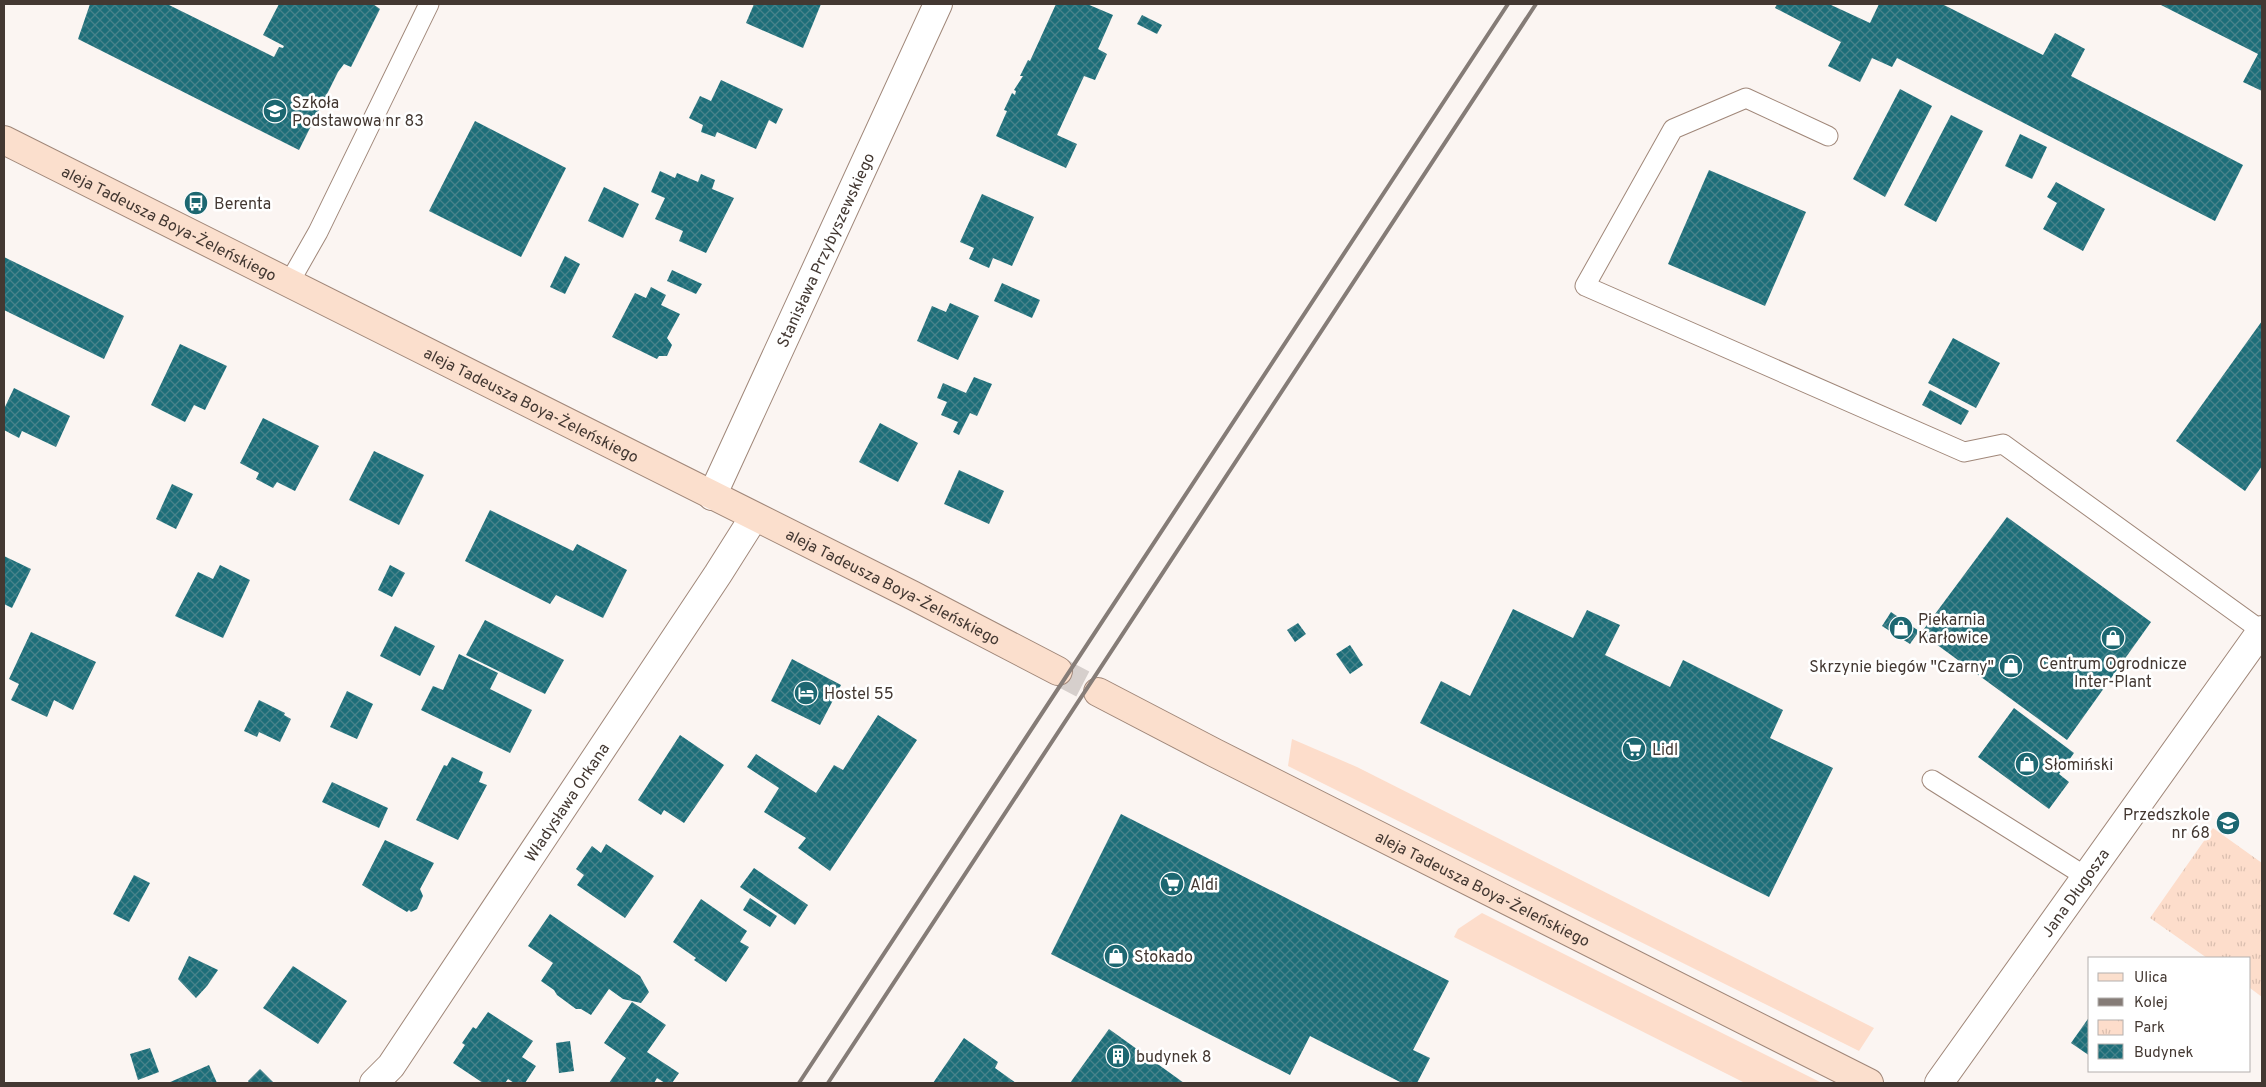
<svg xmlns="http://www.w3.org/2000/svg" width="2266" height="1087" viewBox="0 0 2266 1087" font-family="Overpass,sans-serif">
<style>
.green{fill:#fdddcb}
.park{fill:url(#park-tufts)}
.building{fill:url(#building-cross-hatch)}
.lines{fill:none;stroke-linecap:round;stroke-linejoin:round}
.secondary-tunnel{stroke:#d6cfcc;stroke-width:28;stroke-dasharray:28 14;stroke-linecap:butt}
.lane-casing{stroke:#a08779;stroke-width:21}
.street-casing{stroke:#a08779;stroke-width:30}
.secondary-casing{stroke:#a08779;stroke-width:30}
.lane{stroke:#fff;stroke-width:19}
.street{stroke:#fff;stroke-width:28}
.secondary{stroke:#fbdfcd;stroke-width:28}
.rail{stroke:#857c77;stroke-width:4}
.labels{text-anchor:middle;stroke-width:5;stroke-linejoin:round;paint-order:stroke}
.poi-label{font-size:16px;fill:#433832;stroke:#fff;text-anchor:start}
.street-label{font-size:16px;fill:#433832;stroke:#fff}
</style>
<defs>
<pattern id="park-tufts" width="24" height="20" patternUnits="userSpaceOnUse" patternTransform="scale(1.25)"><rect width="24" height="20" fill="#fdddcb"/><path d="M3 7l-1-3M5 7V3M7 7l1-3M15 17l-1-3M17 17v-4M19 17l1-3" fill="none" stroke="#dabeaf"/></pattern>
<pattern id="building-cross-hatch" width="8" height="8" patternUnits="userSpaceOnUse" patternTransform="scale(1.25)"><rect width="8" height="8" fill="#1d6e79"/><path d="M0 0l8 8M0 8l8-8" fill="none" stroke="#48838b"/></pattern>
</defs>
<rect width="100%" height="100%" fill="#fbf5f2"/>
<g class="green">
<polygon points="1292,739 1357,767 1874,1028 1859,1051 1288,766"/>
<polygon points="1482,913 1822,1083 1745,1083 1454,937 1458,929"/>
</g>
<polygon class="park" points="2213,828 2262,863 2262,997 2250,988 2250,958 2207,958 2150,918"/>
<g class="building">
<polygon points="90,4 167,4 274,57 279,47 283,48 284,46 263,35 279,4 373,4 380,9 351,67 344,64 338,72 299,150 78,39"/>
<polygon points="754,4 821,4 803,48 746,23"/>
<polygon points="1056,4 1087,4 1113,15 1098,49 1107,54 1095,80 1084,76 1057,135 1077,144 1066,168 996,136 1007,111 1004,110 1012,93 1015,95 1016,91 1014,90 1023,76 1020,76 1028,60 1030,61"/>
<polygon points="1777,4 1829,4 1870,23 1879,4 1942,4 2043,55 2055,33 2085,49 2071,76 2243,165 2215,221 1897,58 1892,67 1872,58 1860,82 1828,66 1841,42 1775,8"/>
<polygon points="2159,4 2262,4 2262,91 2243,82 2258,54"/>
<polygon points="1142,15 1162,25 1157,34 1137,24"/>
<polygon points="721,80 783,109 776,124 769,120 756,149 717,132 715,137 701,132 703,125 689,118 700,96 711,101"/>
<polygon points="1900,89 1932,106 1885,197 1853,179"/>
<polygon points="1951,115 1983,131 1936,222 1904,205"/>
<polygon points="475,121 566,168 521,257 429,211"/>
<polygon points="2020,134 2047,147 2032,179 2005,166"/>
<polygon points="1709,170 1806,212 1765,306 1668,264"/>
<polygon points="660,171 675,178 677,173 698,182 701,174 715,180 712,189 734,198 706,253 679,241 683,231 655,219 665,198 651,192"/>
<polygon points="2056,182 2105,209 2083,251 2043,229 2057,203 2047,197"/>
<polygon points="604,187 639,204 623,238 588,221"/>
<polygon points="982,194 1034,217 1012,266 993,258 989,268 969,259 974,248 960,242"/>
<polygon points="565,256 580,264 565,294 550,287"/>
<polygon points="4,257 124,316 104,359 4,310"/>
<polygon points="672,270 702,284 696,294 667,281"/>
<polygon points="1002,283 1040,300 1032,318 994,301"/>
<polygon points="651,287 666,295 661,305 680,314 667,338 672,345 667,356 659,356 657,359 612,337 635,293 646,298"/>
<polygon points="950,303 979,316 958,360 917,341 932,306 946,312"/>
<polygon points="2262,321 2262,466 2245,491 2176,441"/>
<polygon points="1953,338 2000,363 1976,408 1928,383"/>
<polygon points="180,344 227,366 205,410 194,405 185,422 151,405"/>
<polygon points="974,377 992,384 977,416 970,413 959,435 953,432 958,422 941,415 947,402 937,398 943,383 966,393"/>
<polygon points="14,388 70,416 56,447 22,431 19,438 4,430 4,409"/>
<polygon points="1930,390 1969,411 1961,425 1922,405"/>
<polygon points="263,418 319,446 295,491 277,482 273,488 256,479 259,473 240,463"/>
<polygon points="880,423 918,443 898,482 859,462"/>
<polygon points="374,451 424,475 399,525 349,500"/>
<polygon points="959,470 1004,491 989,524 944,504"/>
<polygon points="172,484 193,494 176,529 156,519"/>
<polygon points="490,510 573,551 577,544 627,570 603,618 556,595 550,604 465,561"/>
<polygon points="2007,517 2151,622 2067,740 1921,633"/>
<polygon points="4,556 31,569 12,608 4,604"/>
<polygon points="220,565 250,580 223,638 175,616 198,572 213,579"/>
<polygon points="390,565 405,573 392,597 378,590"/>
<polygon points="1513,609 1573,638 1587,610 1620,625 1605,655 1670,687 1683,660 1783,710 1770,738 1833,768 1769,897 1420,723 1441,681 1470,696"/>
<polygon points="1891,612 1919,631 1910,644 1882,626"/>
<polygon points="485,620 564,660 545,694 466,655"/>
<polygon points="1298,623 1306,634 1295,642 1287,630"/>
<polygon points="395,626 435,646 420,676 380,656"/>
<polygon points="31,632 96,662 73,710 54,700 47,717 11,700 19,684 9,679"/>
<polygon points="1350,645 1363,665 1350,674 1336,654"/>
<polygon points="459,654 498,673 490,689 532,710 510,753 421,710 433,686 443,690"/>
<polygon points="792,659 841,685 820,725 771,701"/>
<polygon points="347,691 373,704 357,739 330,727"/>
<polygon points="259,700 285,713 284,715 291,719 280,742 259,732 257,737 244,731"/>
<polygon points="2014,708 2074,753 2059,774 2069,782 2049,809 1978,757"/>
<polygon points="878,715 917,740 830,871 798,848 806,838 764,812 779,788 747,767 756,754 816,793 834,765 843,770"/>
<polygon points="680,735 724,765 684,823 664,810 661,815 638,800"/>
<polygon points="452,757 483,772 479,782 487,785 458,840 416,820 444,765 447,766"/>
<polygon points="332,782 388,808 379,828 322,802"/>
<polygon points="1121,814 1449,981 1413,1050 1430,1058 1417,1083 1402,1083 1310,1036 1290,1075 1051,954"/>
<polygon points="385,840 434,863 420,889 423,896 417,909 411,912 409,910 407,912 362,885"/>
<polygon points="606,844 654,876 625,918 577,885 584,875 576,869 592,846 601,853"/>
<polygon points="754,868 808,905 795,925 740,887"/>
<polygon points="134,875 150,883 129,922 113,914"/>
<polygon points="750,898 777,916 770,927 743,910"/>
<polygon points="701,899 747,931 740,942 749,947 726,982 694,960 696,958 673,942"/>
<polygon points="550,914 640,976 649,992 641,1003 623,999 609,989 591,1015 581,1009 576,1009 557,995 554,990 541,981 553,963 528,946"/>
<polygon points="189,956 218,970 207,986 196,998 178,979"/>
<polygon points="293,966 347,1001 318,1044 263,1008"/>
<polygon points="632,1002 666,1025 647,1052 679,1073 672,1083 665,1083 657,1078 654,1083 609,1083 626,1058 604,1043"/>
<polygon points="488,1012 533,1041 522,1057 536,1066 525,1083 514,1083 508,1079 505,1083 483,1083 453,1063 465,1045 462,1043 473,1027 476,1029"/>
<polygon points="2090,1016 2090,1056 2071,1043"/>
<polygon points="1109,1029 1184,1083 1070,1083"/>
<polygon points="964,1038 998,1062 995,1068 1016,1083 933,1083"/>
<polygon points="570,1041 574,1071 559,1073 556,1043"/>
<polygon points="150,1048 159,1072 138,1080 130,1054"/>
<polygon points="209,1065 217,1083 168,1083"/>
<polygon points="260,1069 274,1083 249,1083 248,1081"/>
</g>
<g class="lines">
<polyline class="secondary-tunnel" points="1058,671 1098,692"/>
<g class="lane-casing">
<g id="lane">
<polyline points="1828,136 1746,98 1673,129 1585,286 1964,452 2003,444 2262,631"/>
<polyline points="289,283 318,232 429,4"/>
<polyline points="1932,780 2085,876"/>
</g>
</g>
<g class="street-casing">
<g id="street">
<path id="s1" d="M712,496L938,4"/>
<path id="s2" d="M374,1083L391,1066L718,574L754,517"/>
<path id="s3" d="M1939,1083L2262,630"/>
</g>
</g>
<g class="secondary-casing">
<g id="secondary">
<path id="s4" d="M4,140L912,595L1058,671"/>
<path id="s5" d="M1098,692L1215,753L1869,1083"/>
</g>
</g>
<use href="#lane" class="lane"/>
<use href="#street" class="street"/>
<use href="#secondary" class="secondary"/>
<g class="rail">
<polyline points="799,1083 1508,4"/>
<polyline points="828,1083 1536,4"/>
</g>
</g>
<defs>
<g id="school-disc" transform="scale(1.25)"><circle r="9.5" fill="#1c6771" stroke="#fff"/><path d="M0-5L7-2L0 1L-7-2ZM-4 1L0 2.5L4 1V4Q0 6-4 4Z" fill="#fff"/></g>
<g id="bus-disc" transform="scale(1.25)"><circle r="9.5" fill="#1c6771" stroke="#fff"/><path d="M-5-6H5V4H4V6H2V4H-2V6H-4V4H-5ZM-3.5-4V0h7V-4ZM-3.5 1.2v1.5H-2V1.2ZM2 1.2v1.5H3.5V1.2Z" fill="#fff"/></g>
<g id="shop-disc" transform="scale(1.25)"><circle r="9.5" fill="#1c6771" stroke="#fff"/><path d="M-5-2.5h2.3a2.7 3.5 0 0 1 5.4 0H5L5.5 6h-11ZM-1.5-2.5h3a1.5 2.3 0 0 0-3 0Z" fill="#fff"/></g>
<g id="hotel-disc" transform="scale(1.25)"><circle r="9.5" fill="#1c6771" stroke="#fff"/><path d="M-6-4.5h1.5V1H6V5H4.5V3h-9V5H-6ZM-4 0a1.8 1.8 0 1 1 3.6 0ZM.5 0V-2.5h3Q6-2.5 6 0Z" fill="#fff"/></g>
<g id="supermarket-disc" transform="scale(1.25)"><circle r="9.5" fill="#1c6771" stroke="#fff"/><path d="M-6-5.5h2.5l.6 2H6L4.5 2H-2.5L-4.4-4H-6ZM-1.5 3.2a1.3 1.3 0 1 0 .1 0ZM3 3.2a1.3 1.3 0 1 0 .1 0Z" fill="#fff"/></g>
<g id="building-disc" transform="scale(1.25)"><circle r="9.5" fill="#1c6771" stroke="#fff"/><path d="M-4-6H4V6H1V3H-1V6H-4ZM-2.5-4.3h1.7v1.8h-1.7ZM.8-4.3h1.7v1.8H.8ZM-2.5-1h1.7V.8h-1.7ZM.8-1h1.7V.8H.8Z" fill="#fff"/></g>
</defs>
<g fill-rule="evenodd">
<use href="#school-disc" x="275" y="111"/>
<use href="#bus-disc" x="196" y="203"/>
<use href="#shop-disc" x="1901" y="628"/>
<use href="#shop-disc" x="2113" y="638"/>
<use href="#shop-disc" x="2011" y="666"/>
<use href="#hotel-disc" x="806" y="693"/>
<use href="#supermarket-disc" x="1634" y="749"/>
<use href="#shop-disc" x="2027" y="764"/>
<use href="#school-disc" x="2228" y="823"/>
<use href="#supermarket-disc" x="1172" y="884"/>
<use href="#shop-disc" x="1116" y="956"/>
<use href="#building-disc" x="1118" y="1056"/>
</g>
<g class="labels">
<g class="poi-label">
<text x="292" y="108">Szkoła<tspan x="292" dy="18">Podstawowa nr 83</tspan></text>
<text x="214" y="209">Berenta</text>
<text x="1918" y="625">Piekarnia<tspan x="1918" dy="18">Karłowice</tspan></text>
<text x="2113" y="669" text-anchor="middle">Centrum Ogrodnicze<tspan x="2113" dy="18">Inter-Plant</tspan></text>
<text x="1994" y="672" text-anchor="end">Skrzynie biegów "Czarny"</text>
<text x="824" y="699">Hostel 55</text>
<text x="1652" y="755">Lidl</text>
<text x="2044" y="770">Słomiński</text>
<text x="2210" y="820" text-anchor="end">Przedszkole<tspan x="2210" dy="18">nr 68</tspan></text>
<text x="1190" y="890">Aldi</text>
<text x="1134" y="962">Stokado</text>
<text x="1136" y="1062">budynek 8</text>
</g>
<g class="street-label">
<text dy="6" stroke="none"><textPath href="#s4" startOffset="185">aleja Tadeusza Boya-Żeleńskiego</textPath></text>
<text dy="6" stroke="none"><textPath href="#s1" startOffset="271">Stanisława Przybyszewskiego</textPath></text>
<text dy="6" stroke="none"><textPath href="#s4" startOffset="590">aleja Tadeusza Boya-Żeleńskiego</textPath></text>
<text dy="6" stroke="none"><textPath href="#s4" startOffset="995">aleja Tadeusza Boya-Żeleńskiego</textPath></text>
<text dy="6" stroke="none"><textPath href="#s2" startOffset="341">Władysława Orkana</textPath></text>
<text dy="6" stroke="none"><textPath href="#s5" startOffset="432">aleja Tadeusza Boya-Żeleńskiego</textPath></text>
<text dy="6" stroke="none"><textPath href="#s3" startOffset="234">Jana Długosza</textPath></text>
</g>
</g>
<rect width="2266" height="1087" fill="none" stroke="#433832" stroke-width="10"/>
<rect x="2088" y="957" width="162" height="115" fill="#ffffff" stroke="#b4afad"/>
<rect x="2098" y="973" width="25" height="8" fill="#fbdfcd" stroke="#b4afad"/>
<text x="2134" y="982" font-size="15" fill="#433832">Ulica</text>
<rect x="2098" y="998" width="25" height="8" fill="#857c77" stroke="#b4afad"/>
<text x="2134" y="1007" font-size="15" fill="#433832">Kolej</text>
<rect x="2098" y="1020" width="25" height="15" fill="url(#park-tufts)" stroke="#b4afad"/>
<text x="2134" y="1032" font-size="15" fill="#433832">Park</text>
<rect x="2098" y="1044" width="25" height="15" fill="url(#building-cross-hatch)" stroke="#b4afad"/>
<text x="2134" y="1057" font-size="15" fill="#433832">Budynek</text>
</svg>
